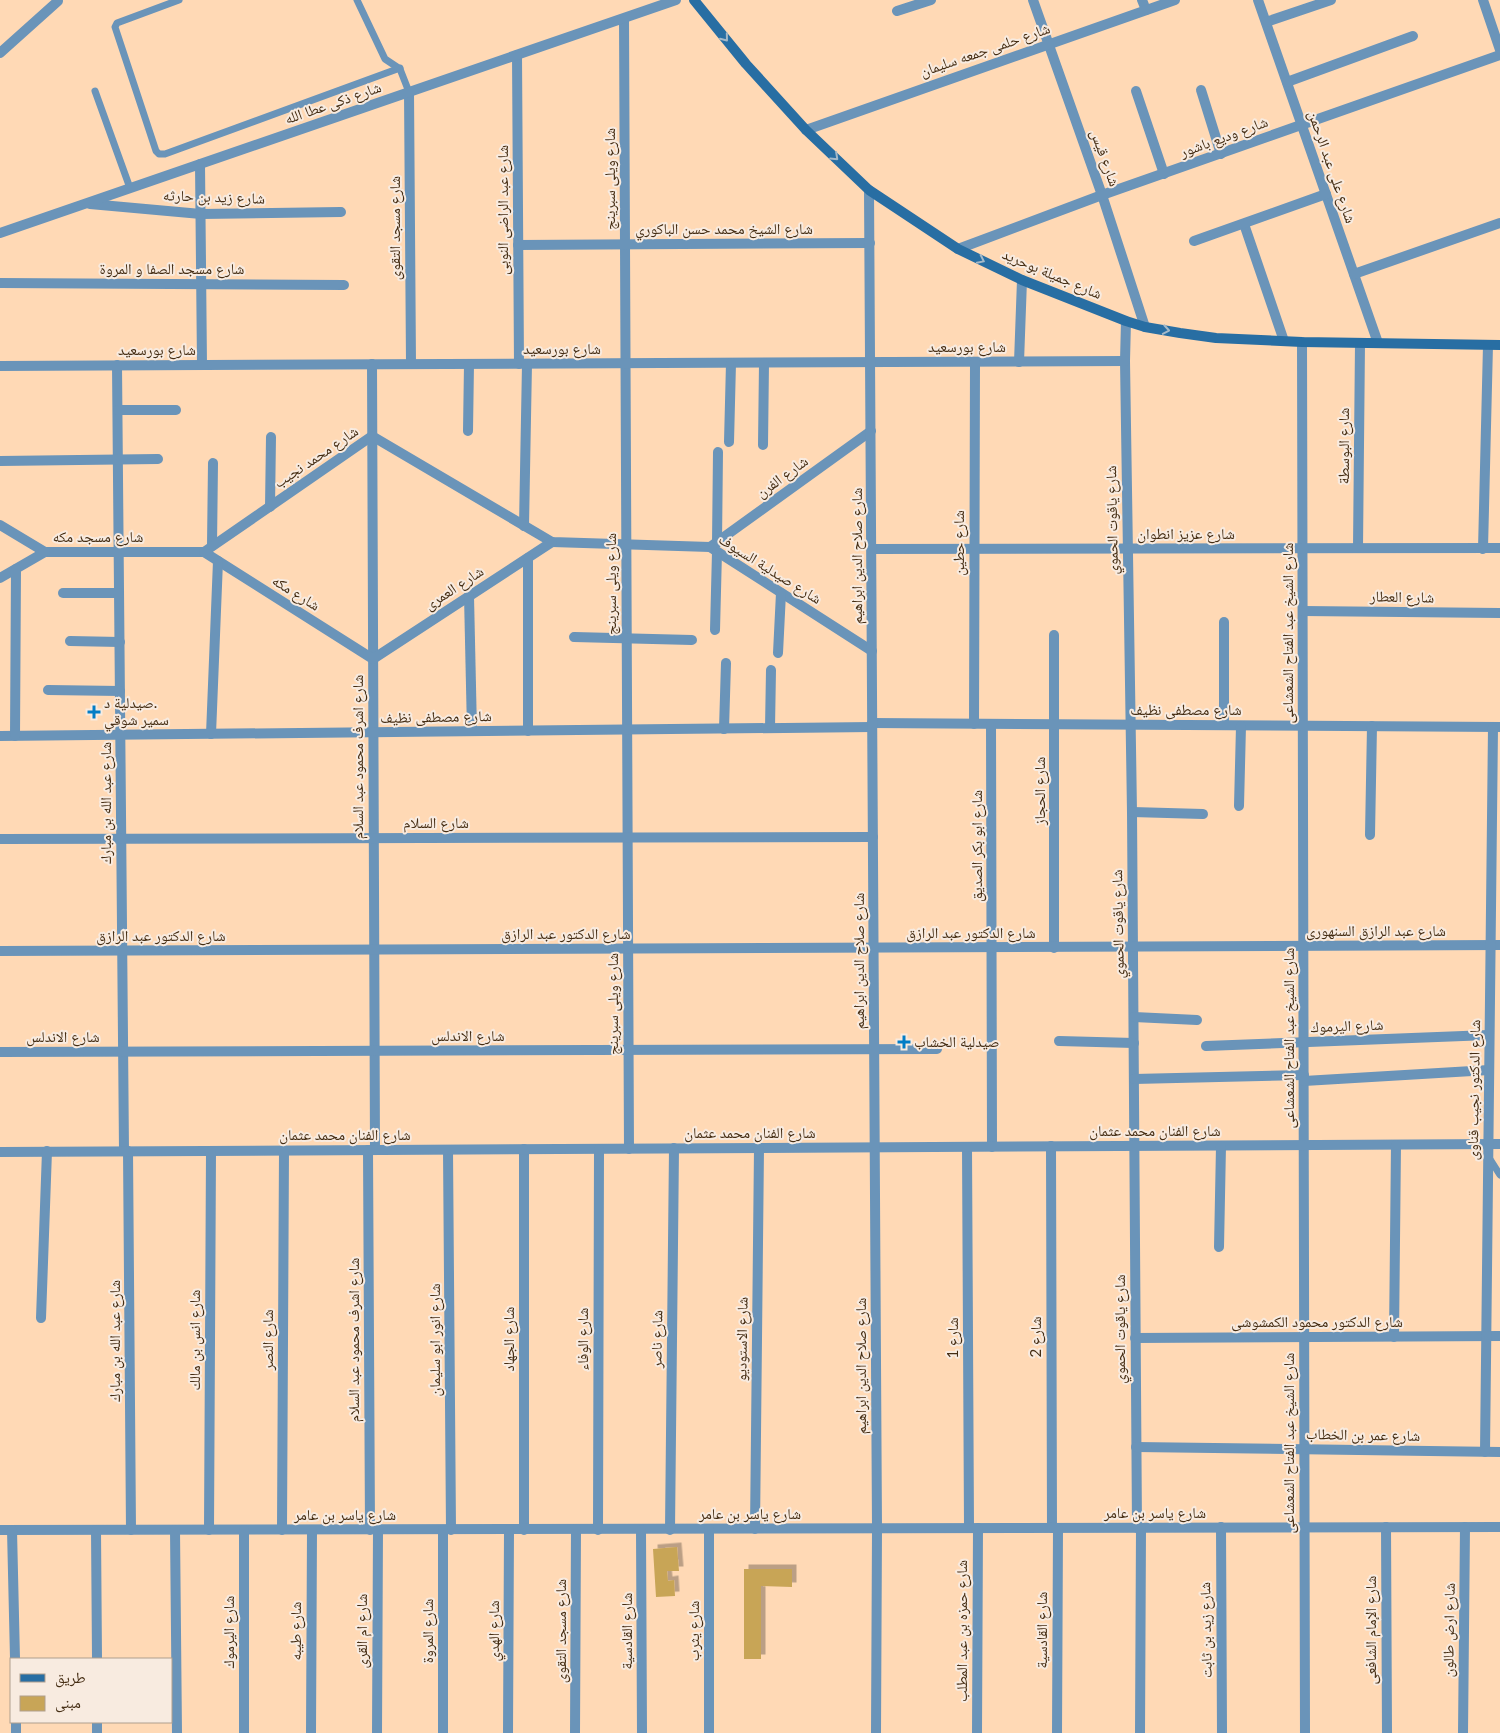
<svg xmlns="http://www.w3.org/2000/svg" width="1500" height="1733" viewBox="0 0 1500 1733" font-family="Lato,'Noto Naskh Arabic',sans-serif">
<style>
.building{fill:#c8a557;filter:url(#shadow)}
.lines{fill:none;stroke-linecap:round;stroke-linejoin:round}
.service{stroke:#6a94b9;stroke-width:7}
.minor{stroke:#6a94b9;stroke-width:10}
.tertiary{stroke:#6a94b9;stroke-width:10}
.secondary{stroke:#286ea3;stroke-width:10}
.oneway{stroke:#a5b9c8}
.poi-dot{fill:#027dc6;stroke:#f8ebe0;stroke-width:2}
.labels{text-anchor:middle;stroke-width:4;stroke-linejoin:round;paint-order:stroke}
.street-label{font-size:15px;fill:#452d13;stroke:#f8ebe0}
.poi-label{font-size:15px;fill:#452d13;stroke:#f8ebe0;text-anchor:start}
</style>
<defs>
<filter id="shadow"><feDropShadow dx="4.5" dy="-4.5" stdDeviation="0" flood-color="#0004"/></filter>
</defs>
<rect width="100%" height="100%" fill="#ffd9b5"/>
<g class="building">
<polygon points="677,1547 679,1571 667,1571 668,1581 674,1580 675,1596 656,1597 653,1549"/>
<polygon points="744,1569 792,1569 792,1587 761,1586 761,1659 744,1659"/>
</g>
<g class="lines">
<g class="service">
<polyline points="179,0 117,23 115,27 156,151 159,154 165,154 400,68"/>
<polyline points="357,0 385,59 400,69 409,92"/>
<polyline points="95,91 130,188"/>
<polyline points="1488,1156 1500,1175"/>
</g>
<g class="minor">
<polyline points="1033,0 1102,195 1145,327"/>
<polyline points="1142,0 1146,10"/>
<polyline points="1258,0 1378,343"/>
<polyline points="1483,0 1500,50"/>
<polyline points="897,11 931,0"/>
<polyline points="624,19 629,1149"/>
<polyline points="1266,22 1331,0"/>
<polyline points="0,53 58,1"/>
<polyline points="517,55 519,364"/>
<polyline points="1287,82 1413,36"/>
<polyline points="1201,90 1221,154"/>
<polyline points="1136,91 1164,174"/>
<polyline points="409,92 411,364"/>
<polyline points="806,130 1175,0"/>
<polyline points="200,164 202,365"/>
<polyline points="90,204 201,214 341,212"/>
<polyline points="1244,224 1284,341"/>
<polyline points="0,233 676,0"/>
<polyline points="1194,241 1326,194"/>
<polyline points="518,245 870,243"/>
<polyline points="958,249 1102,195 1500,55"/>
<polyline points="1354,274 1500,223"/>
<polyline points="0,283 344,285"/>
<polyline points="1126,321 1125,361 1132,812 1137,1528"/>
<polyline points="1302,342 1305,1733"/>
<polyline points="1019,362 1022,280"/>
<polyline points="372,364 375,1150"/>
<polyline points="117,365 124,1151"/>
<polyline points="0,366 1125,361"/>
<polyline points="118,410 176,410"/>
<polyline points="468,431 469,364"/>
<polyline points="729,442 731,363"/>
<polyline points="763,445 764,363"/>
<polyline points="0,461 158,459"/>
<polyline points="270,507 271,437"/>
<polyline points="0,525 45,552 204,552"/>
<polyline points="524,526 527,364"/>
<polyline points="717,543 718,452"/>
<polyline points="212,546 213,463"/>
<polyline points="710,547 871,431"/>
<polyline points="1358,548 1360,343"/>
<polyline points="872,549 1500,548"/>
<polyline points="1483,549 1488,345"/>
<polyline points="204,552 372,436 552,542 710,547 872,651"/>
<polyline points="204,552 373,659 552,542"/>
<polyline points="528,558 528,731"/>
<polyline points="0,578 45,552"/>
<polyline points="63,593 119,593"/>
<polyline points="469,596 472,731"/>
<polyline points="1303,611 1500,613"/>
<polyline points="1224,622 1224,725"/>
<polyline points="715,630 717,552"/>
<polyline points="1054,635 1054,948"/>
<polyline points="574,637 692,640"/>
<polyline points="70,641 120,642"/>
<polyline points="778,653 781,593"/>
<polyline points="48,690 120,691"/>
<polyline points="872,723 1500,727"/>
<polyline points="974,724 975,362"/>
<polyline points="991,724 992,1147"/>
<polyline points="770,728 771,670"/>
<polyline points="724,729 726,663"/>
<polyline points="211,734 218,561"/>
<polyline points="0,736 872,727"/>
<polyline points="15,736 16,569"/>
<polyline points="1239,806 1241,726"/>
<polyline points="1132,812 1203,814"/>
<polyline points="1370,835 1372,726"/>
<polyline points="0,839 873,837"/>
<polyline points="0,951 1500,945"/>
<polyline points="1134,1017 1197,1020"/>
<polyline points="1059,1041 1134,1043"/>
<polyline points="1206,1046 1489,1035"/>
<polyline points="0,1052 937,1049"/>
<polyline points="1134,1079 1304,1075"/>
<polyline points="1304,1081 1489,1070"/>
<polyline points="1051,1146 1052,1528"/>
<polyline points="967,1147 969,1528"/>
<polyline points="524,1149 524,1530"/>
<polyline points="368,1150 370,1530"/>
<polyline points="448,1150 451,1530"/>
<polyline points="128,1151 131,1530"/>
<polyline points="0,1152 1500,1144"/>
<polyline points="1219,1247 1221,1146"/>
<polyline points="41,1318 47,1151"/>
<polyline points="1394,1337 1396,1145"/>
<polyline points="1135,1338 1500,1336"/>
<polyline points="1136,1447 1500,1452"/>
<polyline points="1485,1452 1493,727"/>
<polyline points="1221,1527 1222,1733"/>
<polyline points="1386,1527 1387,1733"/>
<polyline points="755,1529 759,1148"/>
<polyline points="0,1530 1500,1527"/>
<polyline points="12,1530 15,1659"/>
<polyline points="96,1530 97,1659"/>
<polyline points="175,1530 177,1733"/>
<polyline points="209,1530 211,1151"/>
<polyline points="244,1530 244,1733"/>
<polyline points="282,1530 284,1150"/>
<polyline points="598,1530 599,1149"/>
<polyline points="641,1530 642,1733"/>
<polyline points="670,1530 674,1148"/>
<polyline points="16,1722 16,1733"/>
<polyline points="97,1722 97,1733"/>
<polyline points="311,1733 312,1530"/>
<polyline points="377,1733 378,1530"/>
<polyline points="443,1733 443,1530"/>
<polyline points="508,1733 509,1530"/>
<polyline points="575,1733 576,1529"/>
<polyline points="709,1733 709,1529"/>
<polyline points="977,1733 978,1528"/>
<polyline points="1057,1733 1058,1528"/>
<polyline points="1140,1733 1141,1528"/>
<polyline points="1463,1733 1465,1527"/>
</g>
<polyline class="tertiary" points="869,190 877,1529 876,1733"/>
<polyline class="secondary" points="694,0 746,64 806,130 869,190 958,249 1022,280 1126,321 1145,327 1180,333 1216,338 1302,342 1500,345"/>
</g>
<defs><path id="oneway-chevron" d="M-2-3.5L2.5 0L-2 3.5" fill="none" stroke-width="1.6" stroke-linecap="round" stroke-linejoin="round" transform="scale(1.25)"/></defs>
<g class="oneway">
<use href="#oneway-chevron" transform="translate(725 38) rotate(51)"/>
<use href="#oneway-chevron" transform="translate(835 157) rotate(43)"/>
<use href="#oneway-chevron" transform="translate(981 260) rotate(26)"/>
<use href="#oneway-chevron" transform="translate(1166 330) rotate(10)"/>
</g>
<g class="poi-dot">
<path d="M91.5 704.5h5v5h5v5h-5v5h-5v-5h-5v-5h5z"/>
<path d="M901.5 1034.5h5v5h5v5h-5v5h-5v-5h-5v-5h5z"/>
</g>
<g class="labels">
<g class="street-label">
<text transform="translate(985 50) rotate(-19)" y="5">شارع حلمى جمعه سليمان</text>
<text transform="translate(333 103) rotate(-19)" y="5">شارع ذكى عطا الله</text>
<text transform="translate(1224 137) rotate(-20)" y="5">شارع وديع باشور</text>
<text transform="translate(1105 158) rotate(70)" y="5">شارع قيس</text>
<text transform="translate(1332 167) rotate(71)" y="5">شارع على عبد الرحمن</text>
<text transform="translate(610 179) rotate(-90)" y="5">شارع ويلى سبرينج</text>
<text transform="translate(214 197) rotate(2)" y="5">شارع زيد بن حارثه</text>
<text transform="translate(503 210) rotate(-90)" y="5">شارع عبد الراضى النوبى</text>
<text transform="translate(395 228) rotate(-90)" y="5">شارع مسجد التقوى</text>
<text x="724" y="234">شارع الشيخ محمد حسن الباكوري</text>
<text x="172" y="274">شارع مسجد الصفا و المروة</text>
<text transform="translate(1052 274) rotate(23)" y="5">شارع جميلة بوحريد</text>
<text x="967" y="352">شارع بورسعيد</text>
<text x="562" y="354">شارع بورسعيد</text>
<text x="157" y="355">شارع بورسعيد</text>
<text transform="translate(1344 446) rotate(-90)" y="5">شارع البوسطة</text>
<text transform="translate(316 457) rotate(-34)" y="5">شارع محمد نجيب</text>
<text transform="translate(782 477) rotate(-36)" y="5">شارع الفرن</text>
<text transform="translate(1112 520) rotate(-91)" y="5">شارع ياقوت الحموي</text>
<text x="1186" y="539">شارع عزيز انطوان</text>
<text x="98" y="542">شارع مسجد مكه</text>
<text transform="translate(959 543) rotate(-90)" y="5">شارع حطين</text>
<text transform="translate(857 556) rotate(-90)" y="5">شارع صلاح الدين ابراهيم</text>
<text transform="translate(770 569) rotate(32)" y="5">شارع صيدلية السيوف</text>
<text transform="translate(611 584) rotate(-90)" y="5">شارع ويلى سبرينج</text>
<text transform="translate(454 588) rotate(-33)" y="5">شارع العمرى</text>
<text transform="translate(296 593) rotate(32)" y="5">شارع مكه</text>
<text transform="translate(1402 597) rotate(1)" y="5">شارع العطار</text>
<text transform="translate(1288 633) rotate(-90)" y="5">شارع الشيخ عبد الفتاح الشعشاعى</text>
<text x="1186" y="715">شارع مصطفى نظيف</text>
<text transform="translate(436 717) rotate(-1)" y="5">شارع مصطفى نظيف</text>
<text transform="translate(358 757) rotate(-90)" y="5">شارع اشرف محمود عبد السلام</text>
<text transform="translate(1040 791) rotate(-90)" y="5">شارع الحجاز</text>
<text transform="translate(106 803) rotate(-90)" y="5">شارع عبد الله بن مبارك</text>
<text x="436" y="828">شارع السلام</text>
<text transform="translate(977 846) rotate(-90)" y="5">شارع ابو بكر الصديق</text>
<text transform="translate(1118 924) rotate(-91)" y="5">شارع ياقوت الحموي</text>
<text x="1376" y="936">شارع عبد الرازق السنهورى</text>
<text x="971" y="938">شارع الدكتور عبد الرازق</text>
<text x="566" y="939">شارع الدكتور عبد الرازق</text>
<text x="161" y="941">شارع الدكتور عبد الرازق</text>
<text transform="translate(859 961) rotate(-90)" y="5">شارع صلاح الدين ابراهيم</text>
<text transform="translate(613 1004) rotate(-90)" y="5">شارع ويلى سبرينج</text>
<text transform="translate(1347 1026) rotate(-2)" y="5">شارع اليرموك</text>
<text x="468" y="1041">شارع الاندلس</text>
<text x="63" y="1042">شارع الاندلس</text>
<text transform="translate(1289 1038) rotate(-90)" y="5">شارع الشيخ عبد الفتاح الشعشاعى</text>
<text transform="translate(1474 1090) rotate(-89)" y="5">شارع الدكتور نجيب قناوى</text>
<text x="1155" y="1136">شارع الفنان محمد عثمان</text>
<text x="750" y="1138">شارع الفنان محمد عثمان</text>
<text x="345" y="1140">شارع الفنان محمد عثمان</text>
<text x="1317" y="1327">شارع الدكتور محمود الكمشوشى</text>
<text transform="translate(1120 1329) rotate(-90)" y="5">شارع ياقوت الحموي</text>
<text transform="translate(1036 1337) rotate(-90)" y="5">شارع 2</text>
<text transform="translate(953 1338) rotate(-90)" y="5">شارع 1</text>
<text transform="translate(509 1339) rotate(-90)" y="5">شارع الجهاد</text>
<text transform="translate(583 1339) rotate(-90)" y="5">شارع الوفاء</text>
<text transform="translate(657 1339) rotate(-89)" y="5">شارع ناصر</text>
<text transform="translate(742 1339) rotate(-89)" y="5">شارع الاستوديو</text>
<text transform="translate(195 1340) rotate(-90)" y="5">شارع انس بن مالك</text>
<text transform="translate(268 1340) rotate(-90)" y="5">شارع النصر</text>
<text transform="translate(354 1340) rotate(-90)" y="5">شارع اشرف محمود عبد السلام</text>
<text transform="translate(435 1340) rotate(-90)" y="5">شارع انور ابو سليمان</text>
<text transform="translate(115 1341) rotate(-90)" y="5">شارع عبد الله بن مبارك</text>
<text transform="translate(861 1366) rotate(-90)" y="5">شارع صلاح الدين ابراهيم</text>
<text transform="translate(1363 1435) rotate(1)" y="5">شارع عمر بن الخطاب</text>
<text transform="translate(1289 1443) rotate(-90)" y="5">شارع الشيخ عبد الفتاح الشعشاعى</text>
<text x="1155" y="1518">شارع ياسر بن عامر</text>
<text x="750" y="1519">شارع ياسر بن عامر</text>
<text x="345" y="1520">شارع ياسر بن عامر</text>
<text transform="translate(1042 1630) rotate(-90)" y="5">شارع القادسية</text>
<text transform="translate(1206 1630) rotate(-91)" y="5">شارع زيد بن ثابت</text>
<text transform="translate(1371 1630) rotate(-90)" y="5">شارع الإمام الشافعى</text>
<text transform="translate(1449 1630) rotate(-89)" y="5">شارع ارض طالون</text>
<text transform="translate(296 1631) rotate(-90)" y="5">شارع طيبه</text>
<text transform="translate(362 1631) rotate(-90)" y="5">شارع ام القرى</text>
<text transform="translate(428 1631) rotate(-90)" y="5">شارع المروة</text>
<text transform="translate(494 1631) rotate(-90)" y="5">شارع الهدي</text>
<text transform="translate(561 1631) rotate(-90)" y="5">شارع مسجد التقوى</text>
<text transform="translate(627 1631) rotate(-90)" y="5">شارع القادسية</text>
<text transform="translate(694 1631) rotate(-90)" y="5">شارع يثرب</text>
<text transform="translate(962 1631) rotate(-90)" y="5">شارع حمزه بن عبد المطلب</text>
<text transform="translate(229 1632) rotate(-90)" y="5">شارع اليرموك</text>
</g>
<g class="poi-label">
<text x="104" y="708">صيدلية د.<tspan x="104" dy="17">سمير شوقي</tspan></text>
<text x="914" y="1047">صيدلية الخشاب</text>
</g>
</g>
<rect x="10" y="1658" width="162" height="65" fill="#f8ebe0" stroke="#b09f8e"/>
<rect x="20" y="1674" width="25" height="8" fill="#286ea3" stroke="#b09f8e"/>
<text x="55" y="1683" font-size="15" fill="#452d13">طريق</text>
<rect x="20" y="1696" width="25" height="15" fill="#c8a557" stroke="#b09f8e"/>
<text x="55" y="1708" font-size="15" fill="#452d13">مبنى</text>
</svg>
